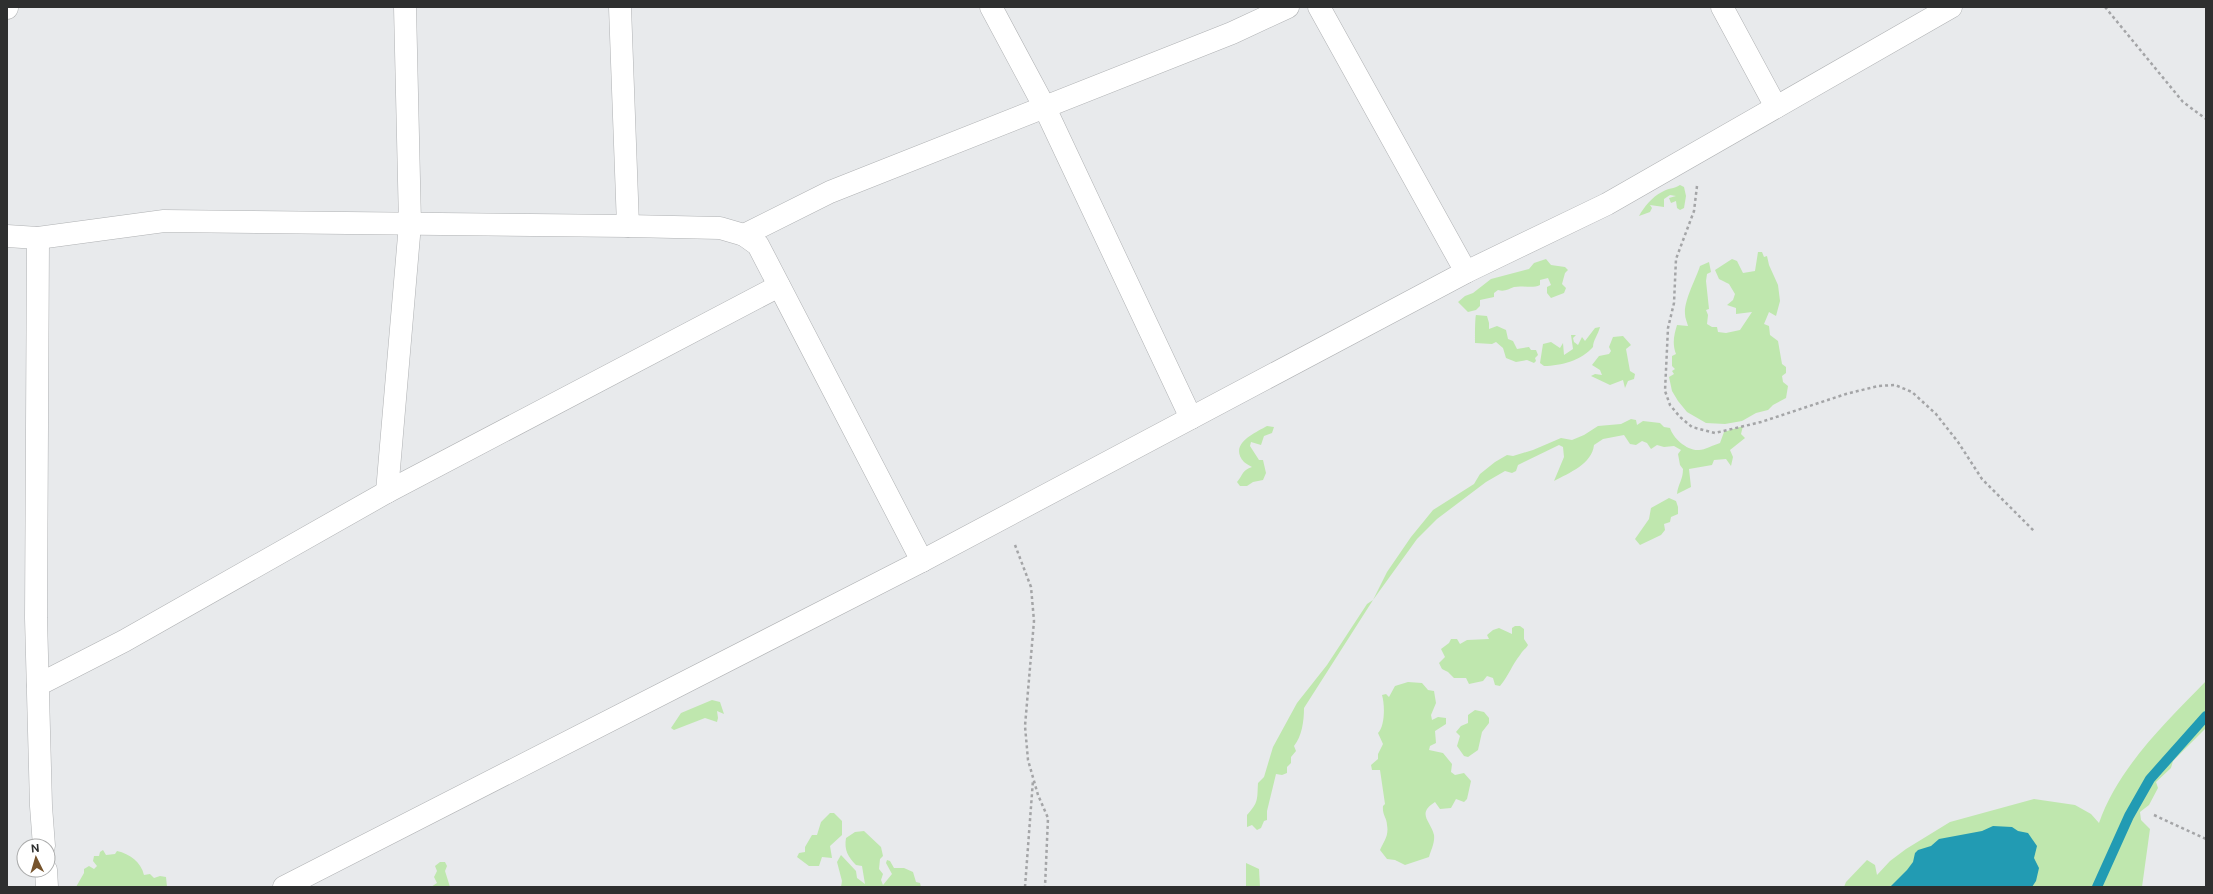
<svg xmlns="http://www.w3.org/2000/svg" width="2213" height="894" viewBox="0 0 2213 894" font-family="'Public Sans',sans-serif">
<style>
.green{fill:#bfe7ae}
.water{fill:#229bb3}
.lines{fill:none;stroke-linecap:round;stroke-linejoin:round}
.stream{stroke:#229bb3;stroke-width:10}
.street-casing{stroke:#afb1b3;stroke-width:23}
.path{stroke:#a4a5a7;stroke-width:2.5;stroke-dasharray:3 3;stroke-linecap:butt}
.street{stroke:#fff;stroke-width:22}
</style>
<rect width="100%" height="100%" fill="#e8eaec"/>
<g class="green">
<path d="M1680,185L1684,187L1686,196L1684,208L1680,210L1677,208L1676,201L1671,203L1669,198L1676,196L1670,195L1664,199V207L1650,205L1652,208L1650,212L1639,216C1644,207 1652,197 1662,192C1668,188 1674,189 1680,185Z"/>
<path d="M1758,252H1762L1764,257L1767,256L1769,265L1778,285L1780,301L1776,316L1769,312L1764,324L1769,326L1770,335L1778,341L1782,364L1786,367V373L1782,376L1783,382L1788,386L1786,398L1773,405L1768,410L1756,413L1742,421L1725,424L1706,423L1687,412L1678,401L1672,391L1669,377L1674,374L1672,371L1675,369L1672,366V356L1676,354C1672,344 1674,335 1677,325L1688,326C1687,322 1685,318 1685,314C1684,300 1696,279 1700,266L1709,262L1711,272L1707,274L1706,281L1709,309L1706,310L1708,315L1707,324L1712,327H1717L1718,332L1726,333L1740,330L1752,312L1736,314V308L1727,305L1733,300L1735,294L1729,284L1719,279L1715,270L1732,259L1737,261L1743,273L1755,271Z"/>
<path d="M1546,259L1551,265L1565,267L1568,270L1565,273L1562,284L1566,288L1564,293L1551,298L1547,293V287L1551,285L1548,278L1540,280V285C1532,289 1523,285 1514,287C1508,289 1505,292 1498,290L1494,293V297L1480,300V306L1476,310L1468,312L1458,302L1465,296L1473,293L1491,279L1529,269L1534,263Z"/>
<path d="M1476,315L1487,316L1489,323V329L1497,326L1506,330L1508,339L1513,341L1517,349L1529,347L1531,350H1536L1538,355L1535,358L1536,361L1534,363L1527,360L1516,362L1506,358L1503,348L1496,342L1492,344L1475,343C1475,337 1475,317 1476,315Z"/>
<path d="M1600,327C1598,335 1593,340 1593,347C1582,360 1561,366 1544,366L1540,363L1543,344L1551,342L1560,348L1563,343L1564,355L1573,349L1571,335H1576L1573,338L1574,342L1578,345L1582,337L1585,341L1595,328Z"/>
<polygon points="1623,336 1631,345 1626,349 1630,371 1635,374 1634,379 1628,381 1625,388 1623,380 1610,385 1591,376 1595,374 1602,375 1600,370 1592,365 1599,356 1609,354 1611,351 1609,347 1613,337"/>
<path d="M1631,419L1636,420L1637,425L1643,421L1660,423L1664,427L1670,428C1673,438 1687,451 1699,450C1705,450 1713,445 1720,443L1724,432L1743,426L1741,434L1745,438L1730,450L1733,457L1731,466L1726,459L1714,460L1712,465L1689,469L1691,487L1677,494C1678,484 1683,480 1683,469L1680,465L1678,454L1681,450L1674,446L1664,447L1657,445L1651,449L1647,443L1642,441L1636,445L1630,444L1624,435L1603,439L1594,445C1592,464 1569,473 1554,481L1564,457L1563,447L1559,445L1518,465L1516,471L1512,473L1505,471L1486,482L1437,519L1417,539L1373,600L1304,708C1304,721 1302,736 1294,746L1296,751L1291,757V763L1287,767V773L1282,775L1276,774L1267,811V820L1264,821L1261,828L1257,830L1252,825L1247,827V815C1259,802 1257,799 1258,783L1264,777L1273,747L1297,703L1327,665L1367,604L1373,600L1387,572L1411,537L1433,510L1474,484L1480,474L1495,462L1507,455L1513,456L1533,450L1561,438L1572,440L1584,435L1598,426L1621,424Z"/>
<path d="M1267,426L1274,427L1272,433L1264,436L1261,445L1251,442L1250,446L1259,460H1263L1266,473L1263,480L1253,482L1247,486H1240L1237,482C1243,475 1242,470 1252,467C1249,465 1246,464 1244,462C1228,444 1255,433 1267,426Z"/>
<polygon points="1669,498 1676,501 1678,507 1678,514 1671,517 1670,522 1664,524 1665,530 1661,535 1640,545 1635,539 1649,519 1651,508"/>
<path d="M1515,626H1520L1524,629V639L1528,645C1525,650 1523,650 1520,655C1512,665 1509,675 1500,686L1495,685L1493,678L1487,676L1483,681L1469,684L1466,678H1454L1448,672L1442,669L1439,663L1445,657L1441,649L1449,643L1451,639H1457L1460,644L1467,640L1489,639L1487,635L1493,630L1499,628L1512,634V628Z"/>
<path d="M2206,681V728L2173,761L2171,768L2156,782L2158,788L2149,805L2140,812L2141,820L2150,829L2142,887H1844L1846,882L1867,860L1875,865L1877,875L1890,861L1906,849L1950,822L2034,799L2075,805L2091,814L2099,823C2118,768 2166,722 2206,681Z"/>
<path d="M1408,682L1422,683L1428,690L1434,691L1436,703L1431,715L1432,720L1438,717L1446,718V724L1435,731L1436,743L1430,746L1429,750L1443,753L1452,764L1451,772L1455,775L1464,773L1471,781L1467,799L1464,802L1456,799L1451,808L1440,809L1435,802C1416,814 1431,821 1434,835C1435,843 1431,850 1429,857L1405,865L1395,860L1387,859L1380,850C1384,841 1389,836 1387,825C1387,818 1382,815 1383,806L1385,804L1380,770H1372L1371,765L1378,759V754L1383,744L1378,733C1385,726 1385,705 1382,695L1386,694L1389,697L1395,686Z"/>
<polygon points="712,700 720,702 724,714 717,711 718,718 717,722 705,718 674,730 671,728 681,713"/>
<polygon points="1475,710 1484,712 1489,718 1489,723 1482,732 1478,750 1468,757 1464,756 1457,746 1460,736 1456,732 1461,726 1468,723 1468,715"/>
<polygon points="830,813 834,813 842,821 842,835 830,846 832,858 822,857 819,866 809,866 797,857 799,853 805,852 805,847 812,835 817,835 821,822"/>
<path d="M864,831L881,847L883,856L880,859L879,869L883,874L881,880L883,885L892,874L886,863L887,860L890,861L894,868H904L913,872L916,882L920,883L921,887H841L842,881L837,862L841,855L856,871L857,878L865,884L862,866L856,865C848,857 844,850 846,838L855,832Z"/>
<path d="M103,850L106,855L115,854L117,851C130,854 141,862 144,875L150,874L154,878L160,876L166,877L167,887H76L84,873V869L89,866L94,869L97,866L93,861L94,856H99L100,852Z"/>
<polygon points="440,862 445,862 447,866 445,871 450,887 431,887 437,883 434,877 437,871 435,866"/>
<polygon points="1246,863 1259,869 1260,887 1246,887"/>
</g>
<polygon class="water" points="1993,826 2012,827 2018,831 2028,833 2037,846 2034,858 2039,868 2036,881 2032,887 1890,887 1907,870 1913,862 1915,853 1918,850 1931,846 1939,839 1982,831"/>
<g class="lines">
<polyline class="stream" points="2097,887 2129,816 2150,779 2206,716"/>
<g class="street-casing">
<g id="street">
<polyline points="620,7 628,226"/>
<polyline points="991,7 1044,106 1191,418"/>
<polyline points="1319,7 1466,272"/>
<polyline points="1722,7 1776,107"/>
<polyline points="7,8 7,7"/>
<polyline points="744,235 830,192 1232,33 1288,7"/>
<polyline points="7,236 38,238 164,221 628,226 720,228 744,235 758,245 922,561"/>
<polyline points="38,238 36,618 41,806 44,846"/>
<polyline points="387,492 410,224 405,7"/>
<polyline points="38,685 124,641 387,492 779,286"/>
<polyline points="46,870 47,887"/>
<polyline points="284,887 922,561 1466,272 1607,204 1951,7"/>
</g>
</g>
<g class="path">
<polyline points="2105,7 2183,102 2206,119"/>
<polyline points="1697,186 1694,211 1676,259 1674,303 1668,328 1665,391 1670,405 1680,417 1692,427 1715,433 1761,422 1846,394 1878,386 1895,385 1912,392 1936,414 1958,442 1982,479 2035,532"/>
<polyline points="1015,545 1031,587 1034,621 1025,726 1028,760 1038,795 1048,818 1045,887"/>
<polyline points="2154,815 2206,839"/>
<polyline points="1025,887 1033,780"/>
</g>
<use href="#street" class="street"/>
</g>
<rect width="2213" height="894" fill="none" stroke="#2e2f2f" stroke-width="16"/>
<g transform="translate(36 858) rotate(355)"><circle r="19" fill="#ffffff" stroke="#abacac"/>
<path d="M0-3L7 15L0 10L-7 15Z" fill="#76532c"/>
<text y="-6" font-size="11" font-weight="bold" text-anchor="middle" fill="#2e2f2f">N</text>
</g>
</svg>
